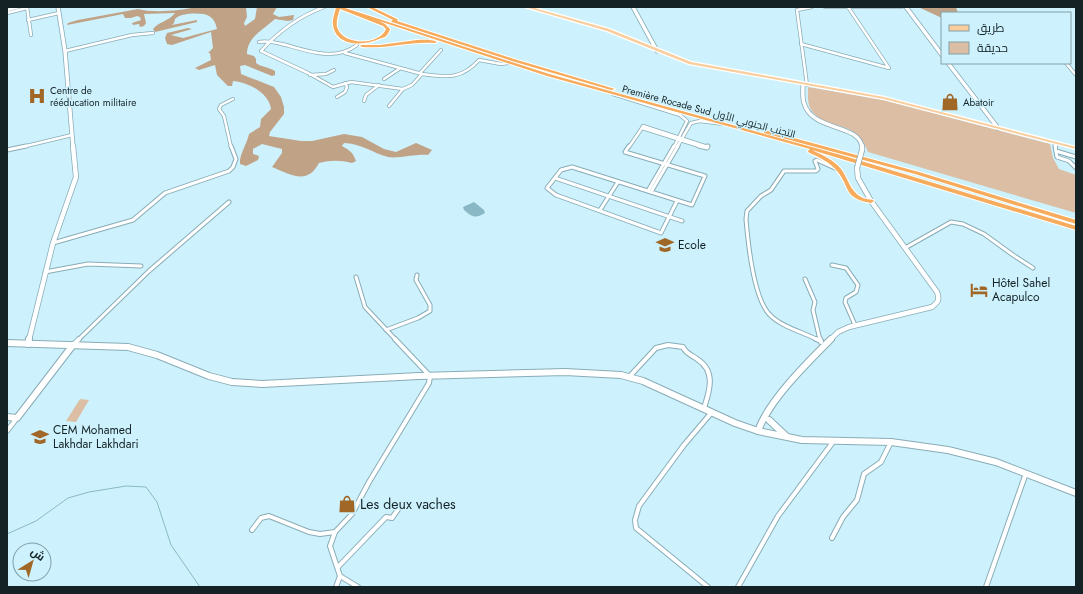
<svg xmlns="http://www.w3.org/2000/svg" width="1083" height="594" viewBox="0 0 1083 594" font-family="Jost,Cairo,sans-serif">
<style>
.green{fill:#dbbea4}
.forest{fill:#c0a287}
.water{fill:#8bb8c5}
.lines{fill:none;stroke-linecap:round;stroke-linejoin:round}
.stream{stroke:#8bb8c5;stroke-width:1}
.street-far2-casing{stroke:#89acb6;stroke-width:4}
.street-far1-casing{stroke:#89acb6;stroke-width:5}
.street-casing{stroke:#89acb6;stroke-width:6}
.secondary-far2-casing{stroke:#89acb6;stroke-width:5}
.secondary-far1-casing{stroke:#89acb6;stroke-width:6}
.secondary-casing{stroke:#89acb6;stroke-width:8}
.primary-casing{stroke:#fff;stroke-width:2.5}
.highway-casing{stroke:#fff;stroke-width:2}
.street-far2{stroke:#fff;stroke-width:2.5}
.street-far1{stroke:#fff;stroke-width:3}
.street{stroke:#fff;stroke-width:4}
.secondary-far2{stroke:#fff;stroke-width:3.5}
.secondary-far1{stroke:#fff;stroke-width:4.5}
.secondary{stroke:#fff;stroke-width:6}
.primary{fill:#facd9d;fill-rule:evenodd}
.highway{fill:#f7ab5c;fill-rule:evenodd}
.secondary-bridge-casing{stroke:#89acb6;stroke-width:6;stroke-linecap:butt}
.secondary-bridge{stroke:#fff;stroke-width:4.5}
.labels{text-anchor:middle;stroke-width:3;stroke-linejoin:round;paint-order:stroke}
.far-poi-label{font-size:10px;fill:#142226;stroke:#cdf2fd;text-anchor:start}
.far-street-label{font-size:10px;fill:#142226;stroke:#cdf2fd}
.poi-label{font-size:12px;fill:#142226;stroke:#cdf2fd;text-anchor:start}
.near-poi-label{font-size:14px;fill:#142226;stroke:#cdf2fd;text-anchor:start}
</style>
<rect width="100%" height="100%" fill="#cdf2fd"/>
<g class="green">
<path d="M808,87L884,100L1050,144L1053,158L1059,169L1076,175V213L868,152C865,145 862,139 856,134C844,123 822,126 812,111C807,105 808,94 808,87Z"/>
<polygon points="80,399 89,400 76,422 66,421"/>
</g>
<g class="forest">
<path d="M195,7H246L247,17L244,23L245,26L255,19L257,7H277L273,14L279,17L294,15L293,20L288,21L275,19C263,30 247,37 247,54L254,56L256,59V63C261,67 269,67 275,71V75L272,76L245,65L240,66L241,74L274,87L281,97L284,107V114L270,132L269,136L301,141H312L344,134L362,137L384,149L396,152L416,143L432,150L428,155C415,154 398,159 388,157C373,153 360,143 344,143L342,146C349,150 353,152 356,161L352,163C340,160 331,160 319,163C307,186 290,174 272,167L282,153V149L262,144L253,149V154L259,156L258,160L246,166L240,164C239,155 247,144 249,134L260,127L261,119L271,109C269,93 248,82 233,81L232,86H228L217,75L215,65L199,70L195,68L211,60L210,53H208L213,48L211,32L172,45L167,44L165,38L167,33L188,28L192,29L171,35L183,38L217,29C216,24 214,19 209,16C202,12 180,13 175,19L174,23L172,25L197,20V22L155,32L153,29C158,22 169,21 175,13L144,14L146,23L144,26L140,27L139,24L133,25L132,23L141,20L140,17L137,16L131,18H125L123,14L67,25L68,23L78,20L138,9C153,13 180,11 195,7Z"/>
<polygon points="918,7 956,7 958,13 942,13 942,18"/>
</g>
<path class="water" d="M474,202L484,210L485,213C475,219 472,217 464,210L463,207Z"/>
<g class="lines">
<polyline class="stream" points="7,534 36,521 68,498 89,492 126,486 146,487 157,502 171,545 200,587"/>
<g class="street-far2-casing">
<g id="street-far2">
<polyline points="27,7 31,35"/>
<path d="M324,7C300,16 278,32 261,51L308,73L333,87L351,82L403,89L412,85L422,74C447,77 461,80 479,60L501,64L508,63"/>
<polyline points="825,7 848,7"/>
<polyline points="7,10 19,7"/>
<polyline points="7,13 27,8"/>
<polyline points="28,20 59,13"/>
<path d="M259,42C268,40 277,43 286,45C310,52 336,61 357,45"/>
<polyline points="801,44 889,68 848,7 902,7"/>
<polyline points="65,51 132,35 153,33"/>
<polyline points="345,53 422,74"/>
<polyline points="1066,63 1076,75"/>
<polyline points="420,73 441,50"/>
<polyline points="310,75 326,74 334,70"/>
<polyline points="384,79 399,69"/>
<polyline points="807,85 797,10 812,7"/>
<polyline points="613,94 680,115 687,121 674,147"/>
<polyline points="337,97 345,92 347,87 345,83"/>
<polyline points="364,101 366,95 379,85"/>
<polyline points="389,106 403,89"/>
<polyline points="642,128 702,147"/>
<polyline points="642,128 643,126 708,147"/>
<polyline points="1055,143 1056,147"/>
<polyline points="22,147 72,135"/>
<polyline points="231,147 224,116 219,109 221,105 233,99"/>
<polyline points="629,147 642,128"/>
<polyline points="677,147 691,123 700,121 724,124"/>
</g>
</g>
<g class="street-far1-casing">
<g id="street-far1">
<polyline points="629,146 625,152 705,176 692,205 572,167 561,170 547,188 556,195 661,233 677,201"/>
<polyline points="699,146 707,148 708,146 707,146"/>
<polyline points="1055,146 1057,157 1069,161 1076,168"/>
<polyline points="7,150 26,146"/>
<polyline points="1056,151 1076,157"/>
<polyline points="555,178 682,221"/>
<polyline points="648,191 674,146"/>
<polyline points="651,192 678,146"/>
<polyline points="600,210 618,182"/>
<polyline points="53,243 133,220 165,193 229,171 233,167 236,159 231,146"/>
<polyline points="905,248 951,222 963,224 984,234 1013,255 1033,268"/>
<polyline points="832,265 846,268 858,285 856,292 846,298 845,302 855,325"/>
<polyline points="45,272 88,264 141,266"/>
<polyline points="356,277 365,307 396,340"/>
<polyline points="805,279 815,302 813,310 820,340"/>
<polyline points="386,330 418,318 430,311 430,305 416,280 417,275"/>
<polyline points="78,340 149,271 229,202"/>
<path d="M818,340C803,332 781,327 769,314C753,296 748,243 746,219L747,211L761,196L771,190L784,171H816L818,169L815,161L817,160L837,169"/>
</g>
</g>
<g class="street-casing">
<g id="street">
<polyline points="816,339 821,341"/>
<polyline points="820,339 821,342"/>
<polyline points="73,345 79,339"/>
<path d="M629,377L656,348L668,345L683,347C686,354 692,355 697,359C716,371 710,390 704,408"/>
<polyline points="7,431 17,418"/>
<polyline points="252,530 261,518 269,516 309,532 320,534 335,532 352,514 369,482 429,383 430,376 395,339"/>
<polyline points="335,532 330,546 340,576 336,587"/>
<polyline points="832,538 843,517 857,500 864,474 881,462 891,442"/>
<polyline points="338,567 386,517 392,518 401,505"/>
<polyline points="340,576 358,587"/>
<polyline points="708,587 636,528 635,520 639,506 684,445 712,412"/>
<polyline points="738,587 778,516 833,442"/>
<polyline points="986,587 1026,473"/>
</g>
</g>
<g class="secondary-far2-casing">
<g id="secondary-far2">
<polyline points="58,7 65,51 73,147"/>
<polyline points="633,7 657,51"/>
<polyline points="906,7 942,55"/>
<polyline points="948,63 998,128"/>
<path d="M803,84C803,90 802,97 804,103C812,132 859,123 862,147"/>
</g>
</g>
<g class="secondary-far1-casing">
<g id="secondary-far1">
<polyline points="862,146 862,150"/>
<polyline points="29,340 53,243 76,177 73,146"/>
<path d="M830,340L838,332L849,327L932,307C938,302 940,300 937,292L871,201L858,178L857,168"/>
</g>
</g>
<g class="secondary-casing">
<g id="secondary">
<polyline points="7,343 128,347 157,355 209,376 232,382 262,384 419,376 565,372 621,375 643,381 735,423 758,431 802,440 891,442 948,450 996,462 1076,493"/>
<polyline points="28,344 29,339"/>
<polyline points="7,417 17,418 73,345"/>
<polyline points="769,420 786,436"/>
<path d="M758,431C769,400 808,362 831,339"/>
</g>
</g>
<g class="primary-casing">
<polygon id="primary" points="525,7 531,7 609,29 691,62 884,97 1076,147 1076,149 884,99 689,64 607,31"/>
</g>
<g class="highway-casing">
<g id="highway">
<path d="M336,7H342L549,74L848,157L1076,226V230L812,150C822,155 834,160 841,169C848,178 850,191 861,197C864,199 869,199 873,200L874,201L871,203C843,198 851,188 837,171C830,162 818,157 808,152V151L810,149L547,76L379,21L385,24L390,29C390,30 388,34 387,35C386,37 382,38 379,39C364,46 336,47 333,25C332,19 335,13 336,7ZM340,9L383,26L386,29C379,46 343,46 337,27C336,21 338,15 340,9Z"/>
<polygon points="367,7 372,7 397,19 398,20 397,21 514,59 615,89 611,90 512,61 392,22 391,21 393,20"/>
<path d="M417,40C423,40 431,39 437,42L435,43C410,41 387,49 362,47L360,46L362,45H380Z"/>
<polygon points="764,131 768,131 919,172 1076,220 1076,224 915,174 764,133"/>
</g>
</g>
<use href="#street-far2" class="street-far2"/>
<use href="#street-far1" class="street-far1"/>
<use href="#street" class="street"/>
<use href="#secondary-far2" class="secondary-far2"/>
<use href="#secondary-far1" class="secondary-far1"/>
<use href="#secondary" class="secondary"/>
<use href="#primary" class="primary"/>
<use href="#highway" class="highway"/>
<g class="secondary-bridge-casing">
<polyline id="secondary-bridge" points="857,168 862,150"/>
</g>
<use href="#secondary-bridge" class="secondary-bridge"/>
</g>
<defs>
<g id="hospital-bare" transform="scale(1.38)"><path d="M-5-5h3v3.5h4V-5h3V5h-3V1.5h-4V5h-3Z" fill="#a16727" stroke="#cdf2fd" stroke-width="2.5" paint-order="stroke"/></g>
<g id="shop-bare" transform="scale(1.38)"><path d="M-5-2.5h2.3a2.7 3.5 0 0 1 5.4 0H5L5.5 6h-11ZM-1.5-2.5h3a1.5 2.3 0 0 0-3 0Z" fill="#a16727" stroke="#cdf2fd" stroke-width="2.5" paint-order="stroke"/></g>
<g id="school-bare" transform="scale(1.38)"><path d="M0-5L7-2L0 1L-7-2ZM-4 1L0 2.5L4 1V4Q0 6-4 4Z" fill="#a16727" stroke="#cdf2fd" stroke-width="2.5" paint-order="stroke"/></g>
<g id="hotel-bare" transform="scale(1.38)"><path d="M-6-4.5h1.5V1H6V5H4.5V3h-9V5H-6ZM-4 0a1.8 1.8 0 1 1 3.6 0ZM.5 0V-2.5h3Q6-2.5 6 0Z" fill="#a16727" stroke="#cdf2fd" stroke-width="2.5" paint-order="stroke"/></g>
</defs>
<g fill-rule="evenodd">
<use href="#hospital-bare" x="37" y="96"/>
<use href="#shop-bare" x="950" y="102"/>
<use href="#school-bare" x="665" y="245"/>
<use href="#hotel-bare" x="979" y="290"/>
<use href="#school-bare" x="40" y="437"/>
<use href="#shop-bare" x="347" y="504"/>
</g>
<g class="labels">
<g class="far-poi-label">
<text x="50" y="94">Centre de<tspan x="50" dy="12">rééducation militaire</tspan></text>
<text x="963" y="106">Abatoir</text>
</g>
<g class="far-street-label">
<text transform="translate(709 111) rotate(15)" y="4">Première Rocade Sud التجنب الجنوبي الأول</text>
</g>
<g class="poi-label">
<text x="678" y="249">Ecole</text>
<text x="992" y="287">Hôtel Sahel<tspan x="992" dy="14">Acapulco</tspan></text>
<text x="53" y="434">CEM Mohamed<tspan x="53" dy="14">Lakhdar Lakhdari</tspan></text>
</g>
<g class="near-poi-label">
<text x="360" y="509">Les deux vaches</text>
</g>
</g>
<rect width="1083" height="594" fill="none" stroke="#142226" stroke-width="16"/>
<rect x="941" y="12" width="130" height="52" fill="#cdf2fd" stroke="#839fa7"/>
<rect x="949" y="25" width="20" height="6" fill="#facd9d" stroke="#839fa7"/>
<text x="977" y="32" font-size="12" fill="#142226">طريق</text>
<rect x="949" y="42" width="20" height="12" fill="#dbbea4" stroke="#839fa7"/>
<text x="977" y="52" font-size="12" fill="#142226">حديقة</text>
<g transform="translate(32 562) rotate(37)"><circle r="19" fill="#cdf2fd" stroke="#839fa7"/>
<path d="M0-3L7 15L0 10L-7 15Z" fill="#a16727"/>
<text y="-6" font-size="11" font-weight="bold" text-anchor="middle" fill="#142226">ش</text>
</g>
</svg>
